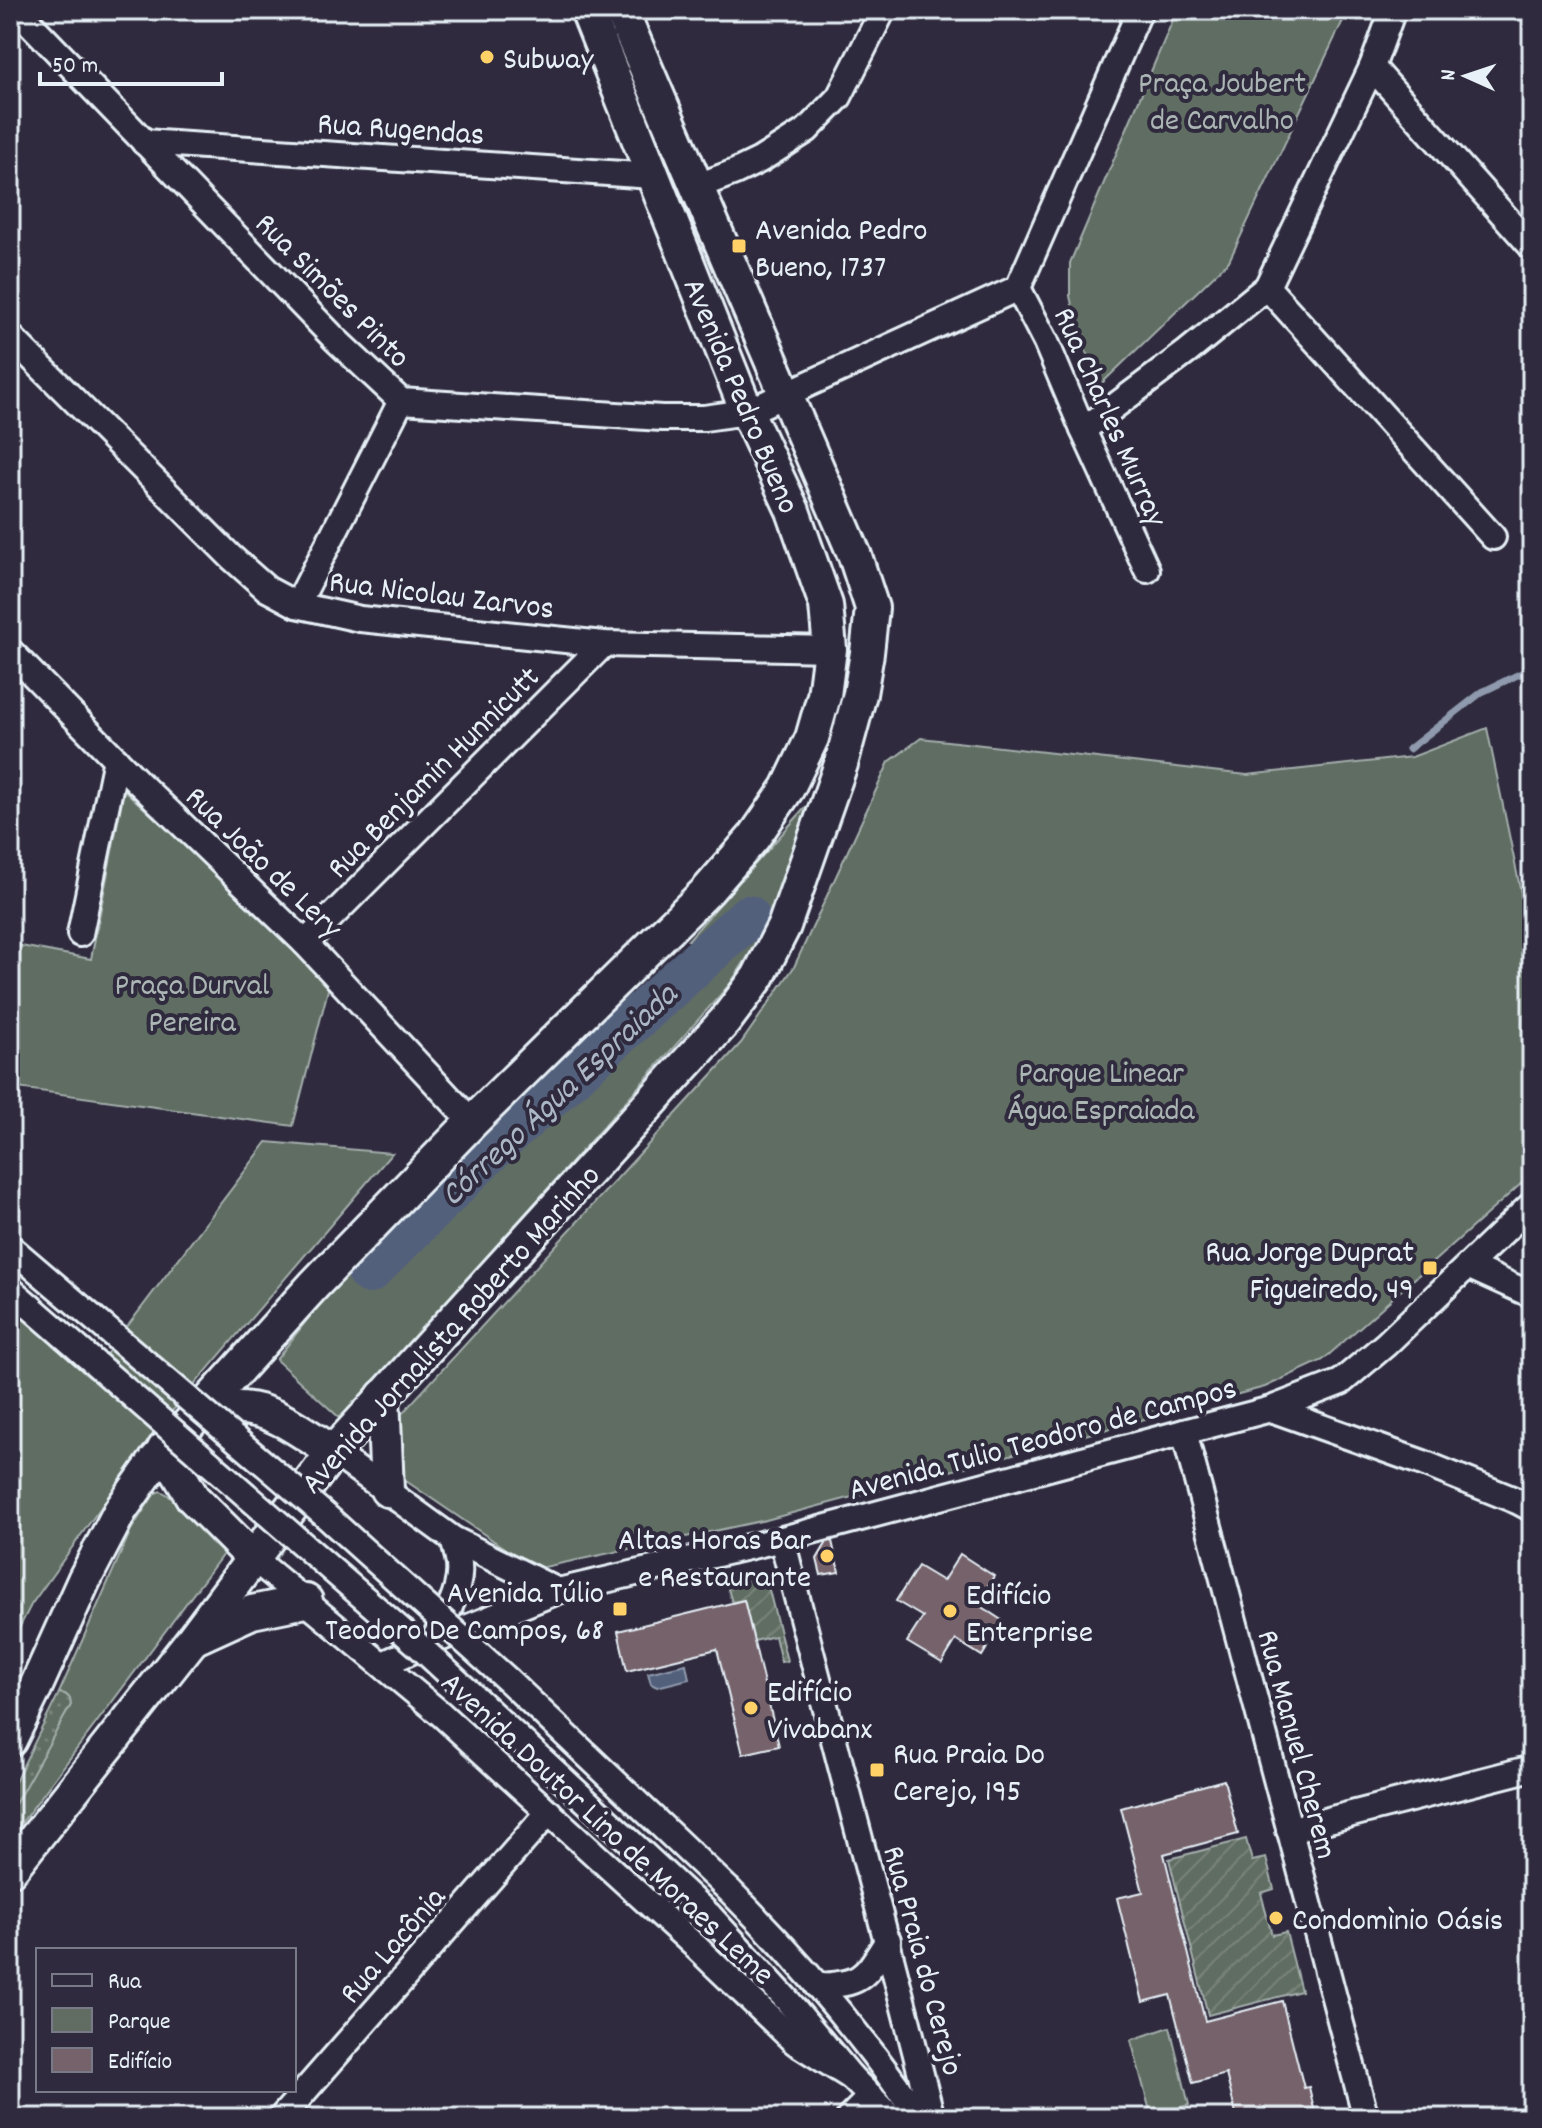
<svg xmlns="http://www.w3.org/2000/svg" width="1542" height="2128" viewBox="0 0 1542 2128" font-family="Dekko,sans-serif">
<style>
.grass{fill:url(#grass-dots);stroke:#a4afad;stroke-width:2}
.park{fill:#616d62;stroke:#a4afad;stroke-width:2}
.garden{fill:url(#garden-furrows);stroke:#a4afad;stroke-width:2}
.water{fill:#53607c;stroke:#8f9aae;stroke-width:2}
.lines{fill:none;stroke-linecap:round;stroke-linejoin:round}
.stream{stroke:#8f9aae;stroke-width:7}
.river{stroke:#53607c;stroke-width:44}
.building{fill:#76626b;stroke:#e8f1f8;stroke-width:2}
.minor-casing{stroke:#e8f1f8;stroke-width:30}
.major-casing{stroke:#e8f1f8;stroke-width:38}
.minor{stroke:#2f2a3d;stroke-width:24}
.major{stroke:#2f2a3d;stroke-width:32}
.minor-bridge-casing{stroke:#e8f1f8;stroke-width:30;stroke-linecap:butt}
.minor-bridge{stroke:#2f2a3d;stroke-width:24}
.poi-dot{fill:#ffd166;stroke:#2f2a3d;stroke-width:3}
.labels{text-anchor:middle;stroke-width:8;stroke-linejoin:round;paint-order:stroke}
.poi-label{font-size:32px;fill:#e8f1f8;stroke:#2f2a3d;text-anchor:start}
.park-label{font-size:32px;fill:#abb6b4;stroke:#2f2a3d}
.street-label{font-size:32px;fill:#e8f1f8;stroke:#2f2a3d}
.water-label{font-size:34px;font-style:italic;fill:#acb7c6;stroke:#2f2a3d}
</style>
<defs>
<pattern id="grass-dots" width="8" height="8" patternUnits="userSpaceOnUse" patternTransform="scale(2)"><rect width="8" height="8" fill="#616d62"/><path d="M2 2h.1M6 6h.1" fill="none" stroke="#788279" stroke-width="1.8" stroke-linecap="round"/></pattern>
<pattern id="garden-furrows" width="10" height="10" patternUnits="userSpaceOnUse" patternTransform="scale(2)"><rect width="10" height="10" fill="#616d62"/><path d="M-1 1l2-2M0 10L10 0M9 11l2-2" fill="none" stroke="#788279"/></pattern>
</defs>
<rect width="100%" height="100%" fill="#2f2a3d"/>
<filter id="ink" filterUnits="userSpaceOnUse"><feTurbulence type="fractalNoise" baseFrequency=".0125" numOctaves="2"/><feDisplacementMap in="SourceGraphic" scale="16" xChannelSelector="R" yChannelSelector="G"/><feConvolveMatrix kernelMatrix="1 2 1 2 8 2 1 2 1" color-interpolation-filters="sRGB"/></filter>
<g filter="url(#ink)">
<polygon class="grass" points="59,1693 65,1694 70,1698 71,1705 10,1818 10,1792"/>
<g class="park">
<polygon points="1177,10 1348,10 1229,261 1100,385 1078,333 1070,296 1070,263"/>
<polygon points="1487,728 1532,946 1532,1174 1323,1360 1265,1387 766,1520 535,1569 403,1479 397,1419 741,1043 794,967 889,762 921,738 1247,775 1412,757"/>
<polygon points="124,790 299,949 330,982 293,1126 10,1087 10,944 91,959"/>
<path d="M820,791L771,913L756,944L730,984L342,1420L276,1360L355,1258L382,1281C498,1154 628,1043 757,929L738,904L698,942L688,940Z"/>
<polygon points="267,1142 392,1153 156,1430 31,1605 10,1646 10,1306 89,1377"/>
<polygon points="161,1491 168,1495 226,1550 10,1838 10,1813 71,1705 70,1698 65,1694 59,1693 131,1530 155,1493"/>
<polygon points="1170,2027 1189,2105 1151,2115 1131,2040"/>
</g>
<g class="garden">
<polygon points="761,1577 765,1578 767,1582 787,1661 781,1662 775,1636 754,1641 744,1600 732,1602 727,1586"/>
<polygon points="1246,1839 1252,1861 1266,1858 1274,1889 1261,1893 1272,1935 1286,1932 1301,1991 1208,2015 1169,1859"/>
</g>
<polygon class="water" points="686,1664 689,1679 657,1687 651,1684 648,1673"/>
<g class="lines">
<polyline class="stream" points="1409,749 1482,692 1532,668"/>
<polyline class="river" points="369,1272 493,1148 748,917"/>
</g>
<g class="building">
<polygon points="832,1541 839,1572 821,1575 817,1559 827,1542"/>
<polygon points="960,1554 994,1576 977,1604 1003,1621 982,1656 956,1640 942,1663 907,1642 923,1617 896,1601 918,1566 943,1581"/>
<polygon points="744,1600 779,1746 743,1754 717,1649 627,1671 618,1631"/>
<polygon points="1224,1780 1238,1834 1164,1854 1205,2021 1282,2001 1304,2088 1309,2087 1316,2118 1237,2118 1226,2074 1193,2083 1170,1995 1143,2002 1117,1898 1143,1892 1121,1808"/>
</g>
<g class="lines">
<g class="minor-casing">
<g id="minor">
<polyline points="17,10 336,340 401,401 662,418 704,418 747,412 1018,288 1140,10"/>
<polyline points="1372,67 1532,247"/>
<polyline points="144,142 653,176"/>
<polyline points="698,186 735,172 760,160 807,130 839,97 883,10"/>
<polyline points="1267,287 1493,537"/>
<polyline points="1018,288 1046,342 1083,430 1147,570"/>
<polyline points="10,336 231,557 267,589 297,605 360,619 604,644 830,649"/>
<polyline points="1083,430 1187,352 1267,287 1372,67 1393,10"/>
<polyline points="297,605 401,401"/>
<polyline points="10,651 139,783 305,943 472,1122"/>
<polyline points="80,934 116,759"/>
<polyline points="305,943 604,644"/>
<polyline points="1468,1266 1532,1295"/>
<polyline points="1271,1409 1423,1463 1517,1501 1532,1509"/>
<polyline points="1184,1432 1366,2118"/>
<polyline points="333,1452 453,1539 558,1591"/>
<path d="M782,1539C831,1733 884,1925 932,2118"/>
<polyline points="253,1558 441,1714 694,1945 795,2042 851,2077"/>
<path d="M435,1638C445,1616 462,1589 459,1564C458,1556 455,1547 453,1539"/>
<polyline points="383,1664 434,1641 558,1591 782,1539 1184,1432 1271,1409 1341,1382 1386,1344 1532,1204"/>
<polyline points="1289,1830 1532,1768"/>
<path d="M730,1891C781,1942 829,1997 873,2054C889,2075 904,2097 921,2118"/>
<polyline points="709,1915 788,2001 851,2077 892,2118"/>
<path d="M817,1986C863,1984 864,1978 888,1940"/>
<polyline points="281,2118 549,1812"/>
<polyline points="849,2118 871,2096"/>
</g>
</g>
<g class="major-casing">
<g id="major">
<polyline points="383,1396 387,1490"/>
<path d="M197,1413C209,1411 222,1408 235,1408C271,1406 304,1434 333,1452"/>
<polyline points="164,1449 193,1498 253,1558"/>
<polyline points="195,1638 252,1612 306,1601"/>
<polyline points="10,1740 33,1693 84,1580 120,1511 156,1460 314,1285 472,1122 708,890 754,837 788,788 812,738 824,696 830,649 826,605 793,511 747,412 587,10"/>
<polyline points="10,1870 192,1640 333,1452 725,1021 758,977 784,926 841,764 860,694 867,653 872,608 855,556 621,10"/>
</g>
</g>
<use href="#minor" class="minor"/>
<use href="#major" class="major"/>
<g class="minor-bridge-casing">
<g id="minor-bridge">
<polyline points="10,1247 327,1517 509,1681 730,1891"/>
<polyline points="10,1289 418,1645 709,1915"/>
</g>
</g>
<use href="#minor-bridge" class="minor-bridge"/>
</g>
</g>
<g class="poi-dot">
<circle cx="487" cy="57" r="8"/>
<rect x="731" y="238" width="16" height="16" rx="4"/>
<rect x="1422" y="1260" width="16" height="16" rx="4"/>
<circle cx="827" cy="1556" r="8"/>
<rect x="612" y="1601" width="16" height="16" rx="4"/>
<circle cx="950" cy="1611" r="8"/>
<circle cx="751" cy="1708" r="8"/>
<rect x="869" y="1762" width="16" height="16" rx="4"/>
<circle cx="1276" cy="1918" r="8"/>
</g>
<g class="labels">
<g class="poi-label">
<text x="503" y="68">Subway</text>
<text x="755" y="239">Avenida Pedro<tspan x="755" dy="37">Bueno, 1737</tspan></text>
<text x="1414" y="1261" text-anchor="end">Rua Jorge Duprat<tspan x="1414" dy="37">Figueiredo, 49</tspan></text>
<text x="811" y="1549" text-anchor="end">Altas Horas Bar<tspan x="811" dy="37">e Restaurante</tspan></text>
<text x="604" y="1602" text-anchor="end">Avenida Túlio<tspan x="604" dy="37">Teodoro De Campos, 68</tspan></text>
<text x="966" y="1604">Edifício<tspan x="966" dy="37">Enterprise</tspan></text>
<text x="767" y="1701">Edifício<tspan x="767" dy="37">Vivabanx</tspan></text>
<text x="893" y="1763">Rua Praia Do<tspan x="893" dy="37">Cerejo, 195</tspan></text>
<text x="1292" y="1929">Condomìnio Oásis</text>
</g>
<g class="park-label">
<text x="1222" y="92">Praça Joubert<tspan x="1222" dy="37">de Carvalho</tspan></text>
<text x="192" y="994">Praça Durval<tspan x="192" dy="37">Pereira</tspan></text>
<text x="1101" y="1082">Parque Linear<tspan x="1101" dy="37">Água Espraiada</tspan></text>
</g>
<g class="street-label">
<text transform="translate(401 127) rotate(4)" y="11">Rua Rugendas</text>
<text transform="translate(334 289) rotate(45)" y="11">Rua Simões Pinto</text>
<text transform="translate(743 395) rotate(67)" y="11">Avenida Pedro Bueno</text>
<text transform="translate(1112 416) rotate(66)" y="11">Rua Charles Murray</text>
<text transform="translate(442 593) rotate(7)" y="11">Rua Nicolau Zarvos</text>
<text transform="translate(432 771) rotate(-45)" y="11">Rua Benjamin Hunnicutt</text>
<text transform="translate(265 861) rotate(44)" y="11">Rua João de Lery</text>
<text transform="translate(449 1328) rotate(-48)" y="11">Avenida Jornalista Roberto Marinho</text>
<text transform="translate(1042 1437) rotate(-15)" y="11">Avenida Tulio Teodoro de Campos</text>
<text transform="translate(1299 1744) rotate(75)" y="11">Rua Manuel Cherem</text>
<text transform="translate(609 1827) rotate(43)" y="11">Avenida Doutor Lino de Moraes Leme</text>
<text transform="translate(391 1944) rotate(-49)" y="11">Rua Lacônia</text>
<text transform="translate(925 1960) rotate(75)" y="11">Rua Praia do Cerejo</text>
</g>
<g class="water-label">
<text transform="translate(557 1093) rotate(-43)" y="12">Córrego Água Espraiada</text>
</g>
</g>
<rect width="1542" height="2128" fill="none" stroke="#2f2a3d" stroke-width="40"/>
<rect x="20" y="20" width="1502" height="2088" fill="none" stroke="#e8f1f8" stroke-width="3" filter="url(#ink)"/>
<rect x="36" y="1948" width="260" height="144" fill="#2f2a3d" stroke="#797a88" stroke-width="2"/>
<rect x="52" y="1974" width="40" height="12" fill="#2f2a3d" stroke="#797a88" stroke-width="2"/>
<text x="108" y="1988" font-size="24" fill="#e8f1f8">Rua</text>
<rect x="52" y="2008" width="40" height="24" fill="#616d62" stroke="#797a88" stroke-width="2"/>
<text x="108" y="2028" font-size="24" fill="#e8f1f8">Parque</text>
<rect x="52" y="2048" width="40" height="24" fill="#76626b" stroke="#797a88" stroke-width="2"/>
<text x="108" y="2068" font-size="24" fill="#e8f1f8">Edifício</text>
<g transform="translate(1466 76) rotate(273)" stroke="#2f2a3d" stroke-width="6" paint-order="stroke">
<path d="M0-6L14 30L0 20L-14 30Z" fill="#e8f1f8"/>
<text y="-12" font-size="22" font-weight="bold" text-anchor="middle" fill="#e8f1f8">N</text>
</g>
<path d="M40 72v12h182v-12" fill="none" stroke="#e8f1f8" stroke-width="4"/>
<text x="52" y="72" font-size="24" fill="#e8f1f8" stroke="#2f2a3d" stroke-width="6" paint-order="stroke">50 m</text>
</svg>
